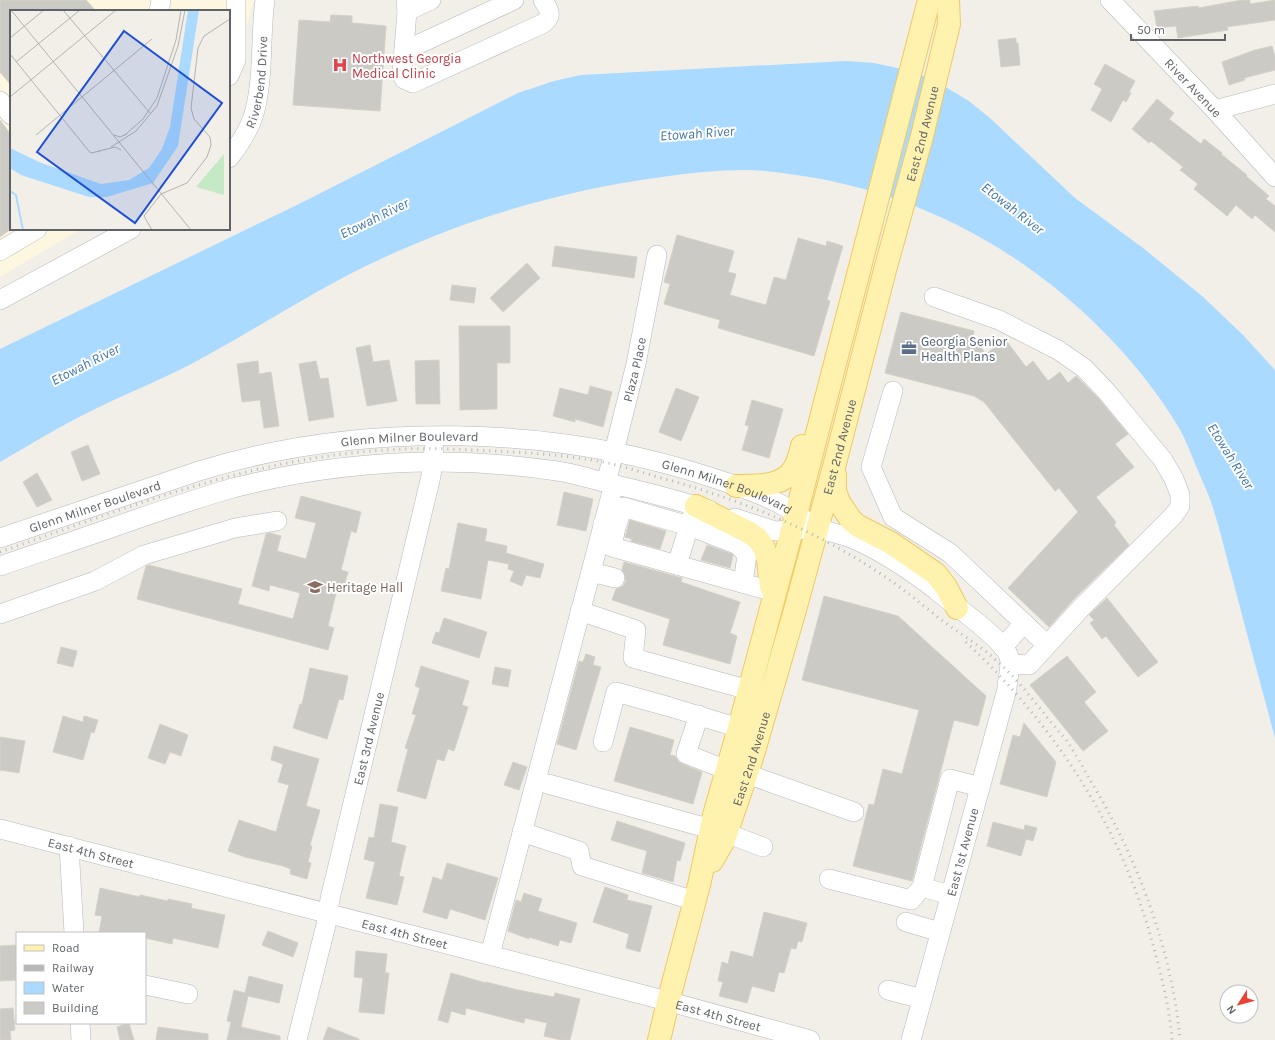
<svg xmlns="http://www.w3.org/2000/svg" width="1275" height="1040" viewBox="0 0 1275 1040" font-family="Karla,sans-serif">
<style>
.commercial{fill:#fef7e0}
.water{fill:#aadaff}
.building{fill:#cccac5;stroke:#d6d1c6}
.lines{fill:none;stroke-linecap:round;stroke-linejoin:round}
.minor-casing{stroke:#b5b8bc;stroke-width:20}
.major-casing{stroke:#f2c960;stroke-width:24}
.minor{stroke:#fff;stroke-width:19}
.major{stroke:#fff2af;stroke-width:22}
.rail{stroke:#b6b7b8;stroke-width:3;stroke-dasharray:1 5;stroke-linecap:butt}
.labels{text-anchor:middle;stroke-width:4;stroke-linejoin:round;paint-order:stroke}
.health-label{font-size:13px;fill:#be3a42;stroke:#fff;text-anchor:start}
.street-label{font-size:13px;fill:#5f6368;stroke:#fff}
.service-label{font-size:13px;fill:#4e5e75;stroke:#fff;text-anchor:start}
.education-label{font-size:13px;fill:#785e54;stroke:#fff;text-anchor:start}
.water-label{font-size:14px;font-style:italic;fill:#4174aa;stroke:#fff}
.inset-river{fill:none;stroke:#aadaff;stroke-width:2}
.inset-road{fill:none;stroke:#b3b3b1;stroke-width:1}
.view{fill:#1d4ed8;fill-opacity:0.15;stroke:#1d4ed8;stroke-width:2}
.inset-edge{fill:none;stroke:#5f6368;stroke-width:2}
</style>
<rect width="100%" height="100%" fill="#f1efe8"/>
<polygon class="commercial" points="0,0 254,0 229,85 229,11 11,11 11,229 81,229 0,277"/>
<path class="water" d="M846,61L874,63L911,71L937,82L969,101L991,119L1075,198L1143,248L1202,296L1243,335L1275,370V738C1261,685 1246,631 1232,577C1225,553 1220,528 1212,505C1208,492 1201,479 1196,466C1191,454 1186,440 1179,428C1136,355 1064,286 990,243C933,209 869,186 803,176C784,173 764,170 745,170C717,170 689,173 662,177C565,190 471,217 383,258C317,288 257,329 193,363C161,380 127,393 95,409C62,425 31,444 0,462V349L299,204L518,93L554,81L581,75Z"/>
<g class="building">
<polygon points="0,0 86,0 96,11 11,11 11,85 0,72"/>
<polygon points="1242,0 1250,0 1250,4 1275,0 1275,20 1227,27 1228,30 1178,38 1176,26 1157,28 1154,11 1198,6 1198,8"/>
<polygon points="331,15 352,16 352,23 386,26 380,111 293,105 299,20 330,22"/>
<polygon points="1016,38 1016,43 1018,43 1020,65 1001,67 998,40"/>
<polygon points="1272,46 1275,57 1275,70 1244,78 1245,80 1229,85 1222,62 1255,50"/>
<polygon points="1105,64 1135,81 1129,92 1131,93 1126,102 1123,100 1111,122 1091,110 1102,89 1094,84"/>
<polygon points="1157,99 1174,113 1169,119 1201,144 1204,139 1222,153 1221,154 1247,175 1246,176 1269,196 1266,199 1275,206 1275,232 1255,215 1252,219 1236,205 1227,216 1194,189 1198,184 1180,170 1183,167 1151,141 1149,143 1132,129"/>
<polygon points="0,120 11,135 11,229 0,237"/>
<polygon points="677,235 734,251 728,272 736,274 730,295 766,305 774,277 786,280 798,238 826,246 827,241 843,246 827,300 830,301 814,356 718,328 720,320 664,304 670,284 664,282"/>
<polygon points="555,246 637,257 634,278 552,266"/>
<polygon points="527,263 540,278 503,312 490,298"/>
<polygon points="452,285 476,288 474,303 450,300"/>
<polygon points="901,312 974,331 973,337 986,354 1005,339 1026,367 1033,361 1048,381 1060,372 1068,383 1076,376 1099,399 1128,434 1115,444 1134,467 1096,497 1116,522 1114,525 1129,545 1074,599 1049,627 1008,588 1078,512 1059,488 1055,491 984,402 974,396 885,373"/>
<polygon points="459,326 510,326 510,363 497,363 497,409 460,410"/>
<polygon points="370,345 373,362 389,360 397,401 367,406 356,348"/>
<polygon points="439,360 440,404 416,404 415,361"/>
<polygon points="258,361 259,374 271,372 279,426 264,428 260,400 242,402 237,364"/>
<polygon points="316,361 320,379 328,378 334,417 309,421 299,364"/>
<polygon points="590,386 612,392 603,427 575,419 575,422 553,416 560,388 588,395"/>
<polygon points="676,388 699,397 681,441 659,432"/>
<polygon points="752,400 783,409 769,458 742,450 749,426 745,425"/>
<polygon points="88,445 100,474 82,481 71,452"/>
<polygon points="37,473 52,500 37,507 23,482"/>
<polygon points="564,492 593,499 586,531 557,525"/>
<polygon points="301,496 361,512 356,533 351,531 341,570 348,572 343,590 337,589 328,626 334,628 328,650 137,599 146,566 149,565 242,589 238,604 293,619 300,593 270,585 269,591 252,586 266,534 270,533 281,536 277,551 306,559 316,523 295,518"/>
<polygon points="630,520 666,531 660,549 631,541 632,539 625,537"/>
<polygon points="458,523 487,529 485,541 507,546 506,553 544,564 540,578 526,575 522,586 510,581 514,571 508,569 509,564 488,560 481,599 441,591 446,568 449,569"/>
<polygon points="707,545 732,554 733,556 730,568 701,560"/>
<polygon points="624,562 682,578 681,582 740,602 730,633 737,636 730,664 663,645 670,619 612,600 616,589 623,586 626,581 625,575 622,570"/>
<polygon points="824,596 898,616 986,696 978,726 954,720 912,881 853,866 869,804 874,805 883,769 902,774 919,710 802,680"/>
<polygon points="1107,598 1158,662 1138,677 1106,636 1102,639 1090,623 1094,620 1089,615"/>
<polygon points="444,618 487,632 479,658 432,643 436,632 439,633"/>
<polygon points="61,647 77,651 73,667 57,663"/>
<polygon points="586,654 595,657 593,665 601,667 576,750 557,744 579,661 583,662"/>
<polygon points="1067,656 1096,692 1084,702 1108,731 1083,751 1030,685"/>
<polygon points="421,666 469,681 462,705 468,707 454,751 448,749 444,761 437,759 426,799 397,791 408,749 405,748 416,715 412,714 420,688 415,686"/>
<polygon points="495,667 511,670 508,687 492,684"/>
<polygon points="310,668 348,676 343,700 339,699 327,739 293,728 300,704 302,704"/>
<polygon points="63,716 83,722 84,716 98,720 94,733 91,732 83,760 53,752"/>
<polygon points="1024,723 1056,762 1047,797 1000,784 1013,735 1020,737"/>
<polygon points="160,724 188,735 181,756 170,752 165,764 148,758"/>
<polygon points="630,727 674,740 670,755 675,756 678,761 682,764 702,772 693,804 614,781"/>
<polygon points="0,737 25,741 19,773 0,770"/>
<polygon points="274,746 319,759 306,806 320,810 310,845 312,846 308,862 311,863 307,879 290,874 291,869 283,866 245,857 228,851 239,820 276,832 289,785 278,782 283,764 271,760"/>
<polygon points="513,762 527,767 519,790 504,785"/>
<polygon points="380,804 398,807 391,842 406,846 399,876 404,877 397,905 366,898 375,862 364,859 369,837 374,838"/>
<polygon points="617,821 685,843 680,861 677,860 673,882 642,873 647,851 611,840"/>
<polygon points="993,822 1024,830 1025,825 1037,828 1033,841 1026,839 1021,856 987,846"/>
<polygon points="447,863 498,878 485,920 450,909 447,919 423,912 433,877 442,880"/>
<polygon points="605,887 628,895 627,900 652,906 640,952 626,948 629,934 593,922"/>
<polygon points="100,888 140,897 140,895 168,901 168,899 192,904 191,908 225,915 218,948 173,938 172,944 145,938 145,933 99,933 102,916 95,915"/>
<polygon points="524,893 542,899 538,911 577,923 571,943 560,940 558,946 529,937 529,939 508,931 516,900 521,902"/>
<polygon points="764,912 807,923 802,942 798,941 796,949 791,948 784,973 779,972 774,992 752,986 747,1003 719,996 723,982 718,981 722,962 728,964 731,951 753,957"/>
<polygon points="268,931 298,943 293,957 262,945"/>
<polygon points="17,945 17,980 0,981 0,946"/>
<polygon points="356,951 387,954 385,973 389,973 384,1014 359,1012 363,978 354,977"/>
<polygon points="451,973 486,983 486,982 518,990 554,997 555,993 580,999 570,1040 561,1040 544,1036 547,1023 525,1018 524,1023 466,1008 465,1015 451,1011 448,1023 438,1020"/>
<polygon points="249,976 283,985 279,1003 248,996 241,1027 280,1036 280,1040 227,1040 231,1022 227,1021 234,990 245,993"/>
<polygon points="13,1008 15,1030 10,1031 11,1040 0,1040 0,1009"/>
<polygon points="129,1023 134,1040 120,1040 117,1027"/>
<polygon points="158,1027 208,1034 208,1040 156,1040"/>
<polygon points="328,1027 359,1039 359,1040 323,1040"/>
</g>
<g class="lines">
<g class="minor-casing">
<g id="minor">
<path d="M406,0L407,11L402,74L404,79L413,83L542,24C554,16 549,10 543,0"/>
<path id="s1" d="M1110,0L1215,110L1275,177"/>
<polyline points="159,11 161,0"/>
<polyline points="407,11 431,0"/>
<polyline points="404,51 514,0"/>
<polyline points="229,76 236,60 236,0"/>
<polyline points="0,101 11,115"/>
<polyline points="1215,110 1275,94"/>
<path id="s2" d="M229,158C240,144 251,127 255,110C264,74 260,36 265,0"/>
<polyline points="0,251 37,229"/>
<polyline points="934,297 999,320 1058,350 1084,368 1107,392 1163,460 1174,479 1180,495 1180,506 1174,515 1082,607 1029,665 1010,664"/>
<polyline points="0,300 131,229"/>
<polyline points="893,391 871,467 893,517 950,553 1047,645"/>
<path id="s3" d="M606,482L611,464L636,364L657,255"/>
<polyline points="735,518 775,531 806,529"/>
<polyline points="603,524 616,527 612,547 771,591"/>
<polyline points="616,527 623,507 689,526 693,514"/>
<path id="s4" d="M0,538L199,471C359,421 552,425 710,477C732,484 757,492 778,503C791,509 803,520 816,527C827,532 840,534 851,538C882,551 910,570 936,590C952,604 1004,639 1009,657C1012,668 1007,678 1007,689L911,1040"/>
<polyline points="677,565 689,526 738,545 747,555 743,583"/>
<path d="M0,566C43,551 86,537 128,522C163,510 198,498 233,488C338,461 449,455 557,471C572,473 588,478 603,482C639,490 674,499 709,510"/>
<polyline points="591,572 615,578"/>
<polyline points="580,611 636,630 633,658 749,690"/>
<polyline points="0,614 95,581 144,555 235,528 277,521"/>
<polyline points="1003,647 1024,623"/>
<polyline points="699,715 686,754 727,770"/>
<polyline points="603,742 616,692 670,707 739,728"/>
<polyline points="747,774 854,812"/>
<polyline points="548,784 711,829"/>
<path id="s5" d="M0,829L652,997L810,1040"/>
<polyline points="522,832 579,851 582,866 695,901"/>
<polyline points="726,833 763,847"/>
<polyline points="69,846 74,933"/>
<polyline points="829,879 911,900 922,887 950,895"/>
<polyline points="922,887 950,779 980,787"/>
<polyline points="906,922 940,932"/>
<polyline points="490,955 614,484"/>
<polyline points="145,985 188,994"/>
<polyline points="888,990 922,999"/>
<polyline points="80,1023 81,1040"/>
<path id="s6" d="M297,1040L326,925L330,899L431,476L434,449"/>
</g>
</g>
<g class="major-casing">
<g id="major">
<polyline points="835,475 835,491 839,502 851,520 858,526 891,543 936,574 946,587 957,608"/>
<path d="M736,486C755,485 781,488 793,470C798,463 800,454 802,446"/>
<polyline points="696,506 748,532 757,538 763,546 768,559 771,587"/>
<path id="s7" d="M712,861L724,840L752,758L795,610L835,463L885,270L922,136L949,24L948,0"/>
<polyline points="659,1040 668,1002 699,885 714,815 739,728 792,530 929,0"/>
</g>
</g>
<use href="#minor" class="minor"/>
<use href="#major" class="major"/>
<g class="rail">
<path d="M0,552C118,511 236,464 361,452C398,448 436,448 473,450C518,452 564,454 608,463C625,467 641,472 658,477C729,496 796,522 859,560C880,573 901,587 920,603C928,609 936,616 944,622C962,635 981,646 998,662C1015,677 1029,695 1043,712C1050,722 1059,731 1067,741C1075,753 1083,767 1090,780C1137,857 1172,949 1180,1040"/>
<path d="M966,642C1059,730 1126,834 1157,960C1164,986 1170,1013 1172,1040"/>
</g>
</g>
<defs>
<g id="hospital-bare" transform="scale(1.2)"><path d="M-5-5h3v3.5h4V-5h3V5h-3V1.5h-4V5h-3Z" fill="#e0444e" stroke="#fff" stroke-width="2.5" paint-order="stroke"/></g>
<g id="office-bare" transform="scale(1.2)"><path d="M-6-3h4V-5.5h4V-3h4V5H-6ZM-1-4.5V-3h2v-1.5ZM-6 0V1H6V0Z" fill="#5c6f8a" stroke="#fff" stroke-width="2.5" paint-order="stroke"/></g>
<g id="university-bare" transform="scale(1.2)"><path d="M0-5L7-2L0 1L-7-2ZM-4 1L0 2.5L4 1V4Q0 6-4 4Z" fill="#8d6e63" stroke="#fff" stroke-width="2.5" paint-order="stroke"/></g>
</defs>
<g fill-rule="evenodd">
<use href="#hospital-bare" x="340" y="65"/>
<use href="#office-bare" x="909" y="348"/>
<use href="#university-bare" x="315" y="587"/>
</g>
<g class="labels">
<g class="health-label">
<text x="352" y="63">Northwest Georgia<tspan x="352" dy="15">Medical Clinic</tspan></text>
</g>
<g class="street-label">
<text dy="5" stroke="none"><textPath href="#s2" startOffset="83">Riverbend Drive</textPath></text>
<text dy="5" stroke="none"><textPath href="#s1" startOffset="121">River Avenue</textPath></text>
<text dy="5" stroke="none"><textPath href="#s7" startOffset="758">East 2nd Avenue</textPath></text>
<text dy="5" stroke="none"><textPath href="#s3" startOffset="116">Plaza Place</textPath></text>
<text dy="5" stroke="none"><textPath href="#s4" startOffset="424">Glenn Milner Boulevard</textPath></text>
<text dy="5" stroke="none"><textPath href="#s7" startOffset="434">East 2nd Avenue</textPath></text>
<text dy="5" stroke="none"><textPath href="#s4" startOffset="748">Glenn Milner Boulevard</textPath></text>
<text dy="5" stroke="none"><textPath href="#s4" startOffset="100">Glenn Milner Boulevard</textPath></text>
<text dy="5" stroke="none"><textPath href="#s6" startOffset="310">East 3rd Avenue</textPath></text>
<text dy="5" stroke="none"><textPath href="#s7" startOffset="110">East 2nd Avenue</textPath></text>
<text dy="5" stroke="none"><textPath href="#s5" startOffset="94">East 4th Street</textPath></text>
<text transform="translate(962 852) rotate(-75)" y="5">East 1st Avenue</text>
<text dy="5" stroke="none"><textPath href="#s5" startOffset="418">East 4th Street</textPath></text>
<text dy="5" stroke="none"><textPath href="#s5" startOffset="742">East 4th Street</textPath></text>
</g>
<g class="service-label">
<text x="921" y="346">Georgia Senior<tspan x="921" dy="15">Health Plans</tspan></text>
</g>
<g class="education-label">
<text x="327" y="592">Heritage Hall</text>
</g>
<g class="water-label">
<text transform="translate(697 133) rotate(-4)" y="5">Etowah River</text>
<text transform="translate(1013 208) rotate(38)" y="5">Etowah River</text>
<text transform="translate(374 218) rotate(-26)" y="5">Etowah River</text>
<text transform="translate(85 364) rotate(-27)" y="5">Etowah River</text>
<text transform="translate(1231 456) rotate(58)" y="5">Etowah River</text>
</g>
</g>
<g transform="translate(10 10)">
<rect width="220" height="220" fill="#f1efe8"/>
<path d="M214,144V185L186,177Z" fill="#c5e8c5"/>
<path d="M178,0H189L168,136L143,173L97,187H79L11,165L0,158V138L29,152L91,174L119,170L139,158L152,139L160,117Z" fill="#aadaff"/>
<path class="inset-river" d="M0,181L6,185L13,220"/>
<path class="inset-road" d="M1,0L181,220M53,0L140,103M0,28L34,0M0,44L78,140L81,143L90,141M6,52L70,0M0,87L106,0M116,124L133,109L147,88L166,30L171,0M26,125L142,29M104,125L110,127L117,124M101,137L126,121L147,96L168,36L175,0M89,141L105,137L111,140M151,184L177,173L197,147L201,135L200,127L184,109L181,98L188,38L194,26L220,9M142,220L134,206L151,184"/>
<path class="view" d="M114,21L212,93L125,213L27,142Z"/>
<rect width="220" height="220" class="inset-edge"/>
</g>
<rect x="16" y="932" width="130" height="92" fill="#ffffff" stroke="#bfc1c3"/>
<rect x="24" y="945" width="20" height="6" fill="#fff2af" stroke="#bfc1c3"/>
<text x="52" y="952" font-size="12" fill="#5f6368">Road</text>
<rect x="24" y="965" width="20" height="6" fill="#b6b7b8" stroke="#bfc1c3"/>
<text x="52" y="972" font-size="12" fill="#5f6368">Railway</text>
<rect x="24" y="982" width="20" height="12" fill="#aadaff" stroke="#bfc1c3"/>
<text x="52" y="992" font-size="12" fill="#5f6368">Water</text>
<rect x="24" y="1002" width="20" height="12" fill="#cccac5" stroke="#bfc1c3"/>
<text x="52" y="1012" font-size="12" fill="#5f6368">Building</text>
<g transform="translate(1239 1004) rotate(234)"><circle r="19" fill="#ffffff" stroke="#bfc1c3"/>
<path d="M0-3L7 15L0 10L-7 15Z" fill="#ea4335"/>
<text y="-6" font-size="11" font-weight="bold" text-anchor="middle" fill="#5f6368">N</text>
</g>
<path d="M1131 34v6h94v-6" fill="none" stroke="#5f6368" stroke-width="2"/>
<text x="1137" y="34" font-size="12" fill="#5f6368" stroke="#ffffff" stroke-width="3" paint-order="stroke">50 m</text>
</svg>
